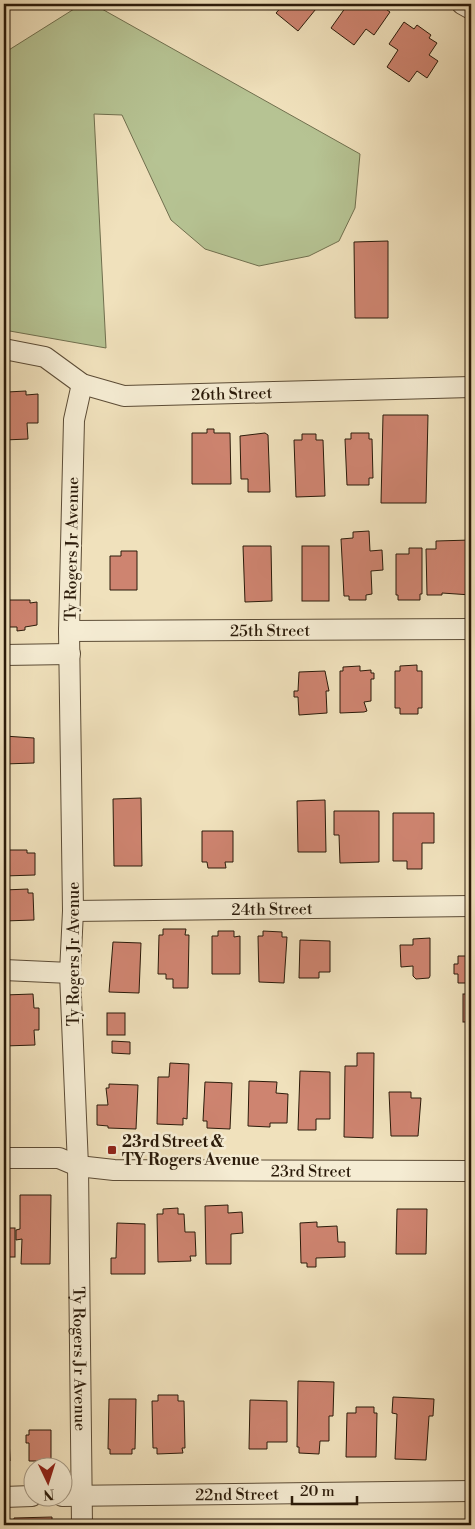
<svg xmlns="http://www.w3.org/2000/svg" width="475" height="1529" viewBox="0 0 475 1529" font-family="'Libre Bodoni',serif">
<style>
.green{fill:#b6c393;stroke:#706f4e}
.building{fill:#ce8470;stroke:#2b1b0a}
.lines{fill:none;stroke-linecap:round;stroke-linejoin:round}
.street-casing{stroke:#5c4c36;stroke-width:22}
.street{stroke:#f5ecd3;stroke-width:20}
.poi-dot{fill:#8f2418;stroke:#f5ecd3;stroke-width:2}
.labels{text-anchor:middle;stroke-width:5;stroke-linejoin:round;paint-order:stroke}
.street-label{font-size:16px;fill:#2b1b0a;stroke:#f5ecd3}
.poi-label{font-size:16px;font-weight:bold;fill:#2b1b0a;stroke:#f5ecd3;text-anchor:start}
</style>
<rect width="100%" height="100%" fill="#f0e1bc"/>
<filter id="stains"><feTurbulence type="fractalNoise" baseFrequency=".004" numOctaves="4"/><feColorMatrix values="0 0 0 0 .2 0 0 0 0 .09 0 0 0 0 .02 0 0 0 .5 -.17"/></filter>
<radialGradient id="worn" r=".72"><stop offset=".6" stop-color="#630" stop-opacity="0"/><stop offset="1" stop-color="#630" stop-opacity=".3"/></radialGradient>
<polygon class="green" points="82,4 93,4 360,154 355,208 339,241 309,256 259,266 205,249 171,220 122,115 94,114 106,348 4,330 4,53"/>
<g class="building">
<polygon points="284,4 320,4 298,31 276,13"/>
<polygon points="348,4 381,4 380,5 390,12 374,35 366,29 354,45 331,28"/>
<polygon points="404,22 414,29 417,25 431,35 429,38 437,43 429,55 438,61 427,78 417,71 409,82 387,67 398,50 389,44"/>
<polygon points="388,241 388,318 355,318 354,242"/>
<polygon points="26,391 26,395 38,394 38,423 27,423 28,439 4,440 4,396 7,395 7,392"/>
<polygon points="383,415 428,415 426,503 381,503"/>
<polygon points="207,429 214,429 214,433 230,433 231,484 192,484 192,433 207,433"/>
<polygon points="265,433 268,435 270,492 248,492 248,479 241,479 240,436"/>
<polygon points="351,433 369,433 369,439 372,439 373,478 369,478 369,485 347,485 345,439 351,439"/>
<polygon points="302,434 316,434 316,440 323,440 325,496 296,497 294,440 302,440"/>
<polygon points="369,531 370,551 382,550 383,570 371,571 372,594 366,595 366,600 349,600 349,596 344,596 341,539 353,538 353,532"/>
<polygon points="471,540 471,595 442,593 442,595 427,595 426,549 436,549 436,541"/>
<polygon points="243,546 271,546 272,601 245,602"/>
<rect x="302" y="546" width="27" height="55"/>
<polygon points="409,548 422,548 422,594 420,594 420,600 398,600 398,595 396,595 396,554 409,554"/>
<polygon points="121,551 137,551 137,590 110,590 110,556 121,556"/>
<polygon points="4,600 30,600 30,603 37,602 37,625 25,627 25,630 17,631 17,627 4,627"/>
<polygon points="417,665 417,671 422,671 422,708 418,708 418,714 400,714 400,708 395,708 395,671 400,671 400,666"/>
<polygon points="360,666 360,671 371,670 371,673 374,673 374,679 371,679 371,701 364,702 367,711 364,712 340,713 340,671 343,671 343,667"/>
<polygon points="325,671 329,691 326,691 327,713 299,715 298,697 294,697 294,691 298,691 299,672"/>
<polygon points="4,736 34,738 34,763 4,764"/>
<polygon points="141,798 142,866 114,866 113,799"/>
<polygon points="325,800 326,852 298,852 297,801"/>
<polygon points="334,811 379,811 379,862 340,863 339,835 334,835"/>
<polygon points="393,813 434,813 434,843 422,843 422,869 407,869 407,861 393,861"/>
<polygon points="202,831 233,831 233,862 225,862 226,868 208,868 207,862 202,862"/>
<polygon points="4,850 27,850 27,853 35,853 35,875 4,876"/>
<polygon points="28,889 28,893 33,893 34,920 4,921 4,890"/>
<polygon points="163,929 186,929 185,935 189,935 188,988 173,988 173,979 166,979 166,974 158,974 159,935 163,935"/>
<polygon points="218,931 234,931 234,937 240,936 240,974 212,974 212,936 218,936"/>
<polygon points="263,931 282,932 282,937 287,937 284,983 259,982 258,936 263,936"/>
<polygon points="430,938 430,976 429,978 416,979 413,976 413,966 401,967 400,945 413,945 413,939"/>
<polygon points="300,940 330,941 330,972 319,972 319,978 299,978"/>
<polygon points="113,942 141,943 139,993 109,992"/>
<polygon points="458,956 471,956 471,983 458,983 458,974 454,974 454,964 458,964"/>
<polygon points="33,994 34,1008 39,1008 39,1030 34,1030 35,1045 4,1046 4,995"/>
<rect x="463" y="994" width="8" height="28"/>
<rect x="107" y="1013" width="18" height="22"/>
<polygon points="112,1041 130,1042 130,1054 112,1053"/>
<polygon points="357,1053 374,1053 373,1138 344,1137 345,1066 357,1066"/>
<polygon points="170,1063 189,1064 187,1119 183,1118 183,1125 157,1124 158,1077 169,1077"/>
<polygon points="300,1071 330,1072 330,1119 316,1119 316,1130 298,1130"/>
<polygon points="249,1081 277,1082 276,1093 288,1094 287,1123 270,1123 270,1127 248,1126"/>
<polygon points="205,1082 232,1083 230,1129 207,1128 207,1121 203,1121"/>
<polygon points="109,1084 138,1085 136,1129 108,1128 108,1126 97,1125 97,1105 108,1105 106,1088 109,1088"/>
<polygon points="389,1092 411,1092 411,1098 421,1098 418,1136 391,1136"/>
<polygon points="20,1195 51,1195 50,1264 21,1264 22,1239 16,1240 16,1230 20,1229"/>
<polygon points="228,1205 228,1213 242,1212 243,1233 231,1234 231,1264 206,1264 205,1206"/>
<polygon points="178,1208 178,1214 184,1214 185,1232 195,1232 196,1256 190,1256 191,1261 158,1262 157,1214 163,1214 163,1209"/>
<polygon points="397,1209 427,1209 426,1254 396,1254"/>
<polygon points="317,1222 317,1227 337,1226 338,1242 345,1242 345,1257 316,1258 316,1267 307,1267 307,1263 301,1263 300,1223"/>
<polygon points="117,1223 145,1224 145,1274 111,1274 111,1258 116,1258"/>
<rect x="4" y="1228" width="11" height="29"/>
<polygon points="298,1381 334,1382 333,1416 329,1416 329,1441 320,1441 319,1454 299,1453 299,1447 297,1447"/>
<polygon points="158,1395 178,1395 178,1401 184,1401 185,1448 182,1448 183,1453 157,1454 157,1448 153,1448 152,1401 158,1401"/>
<polygon points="393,1397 434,1399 433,1416 429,1416 426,1460 395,1459 397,1414 392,1413"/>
<polygon points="109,1399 136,1399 135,1449 132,1449 132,1454 110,1454 110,1449 108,1449"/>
<polygon points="250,1400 287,1401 287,1442 267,1442 267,1449 249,1449"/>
<polygon points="356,1407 374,1407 374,1413 377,1413 376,1457 346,1457 347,1413 356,1413"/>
<polygon points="29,1430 51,1430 51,1461 47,1461 47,1466 40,1466 40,1461 29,1461 29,1443 26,1443 26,1435 29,1435"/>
<polygon points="4,1436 9,1436 10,1461 4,1461"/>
<polygon points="52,1517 52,1525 14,1525 14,1518"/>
</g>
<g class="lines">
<g class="street-casing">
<g id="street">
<polyline points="462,4 471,9"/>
<path id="s1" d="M4,349L45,357L82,384L124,396L471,387"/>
<path id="s2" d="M82,384L74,420L69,631L73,911L70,973L78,1166L82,1525"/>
<path id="s3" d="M69,631L471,629"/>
<polyline points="4,655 70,654"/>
<path id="s4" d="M73,911L471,906"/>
<polyline points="4,970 70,973"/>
<path id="s5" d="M4,1158H59L78,1166L114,1170L471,1171"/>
<path id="s6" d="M62,1496L471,1491"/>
<polyline points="4,1497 32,1496"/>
</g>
</g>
<use href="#street" class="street"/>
</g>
<rect class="poi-dot" x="107" y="1145" width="10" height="10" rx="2.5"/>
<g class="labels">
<g class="street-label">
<text dy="6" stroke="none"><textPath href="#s1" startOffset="239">26th Street</textPath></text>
<text transform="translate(71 549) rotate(-89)" y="6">Ty Rogers Jr Avenue</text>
<text dy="6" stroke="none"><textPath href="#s3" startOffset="201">25th Street</textPath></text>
<text dy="6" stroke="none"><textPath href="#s4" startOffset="199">24th Street</textPath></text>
<text transform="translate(73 954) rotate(-90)" y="6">Ty Rogers Jr Avenue</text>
<text dy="6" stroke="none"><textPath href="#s5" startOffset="309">23rd Street</textPath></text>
<text dy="6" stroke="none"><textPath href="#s2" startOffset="976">Ty Rogers Jr Avenue</textPath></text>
<text dy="6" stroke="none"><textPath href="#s6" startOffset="175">22nd Street</textPath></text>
</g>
<g class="poi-label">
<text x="122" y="1147">23rd Street &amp;<tspan x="122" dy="18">TY Rogers Avenue</tspan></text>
</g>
</g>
<rect width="475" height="1529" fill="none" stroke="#f0e1bc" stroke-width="20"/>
<rect x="5" y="5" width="465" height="1519" fill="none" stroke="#2b1b0a" stroke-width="2.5"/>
<rect x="10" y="10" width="455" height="1509" fill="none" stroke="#2b1b0a"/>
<g transform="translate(48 1482) rotate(176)"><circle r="24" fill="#f5ecd3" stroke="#a49883"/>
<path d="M0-4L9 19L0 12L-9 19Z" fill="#8f2418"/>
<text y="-8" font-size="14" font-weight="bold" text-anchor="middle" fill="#2b1b0a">N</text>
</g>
<path d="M292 1496v8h65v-8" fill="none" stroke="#2b1b0a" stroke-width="2.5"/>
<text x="300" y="1496" font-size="15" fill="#2b1b0a" stroke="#f5ecd3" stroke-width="4" paint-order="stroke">20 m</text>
<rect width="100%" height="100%" filter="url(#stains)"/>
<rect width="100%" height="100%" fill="url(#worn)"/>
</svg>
